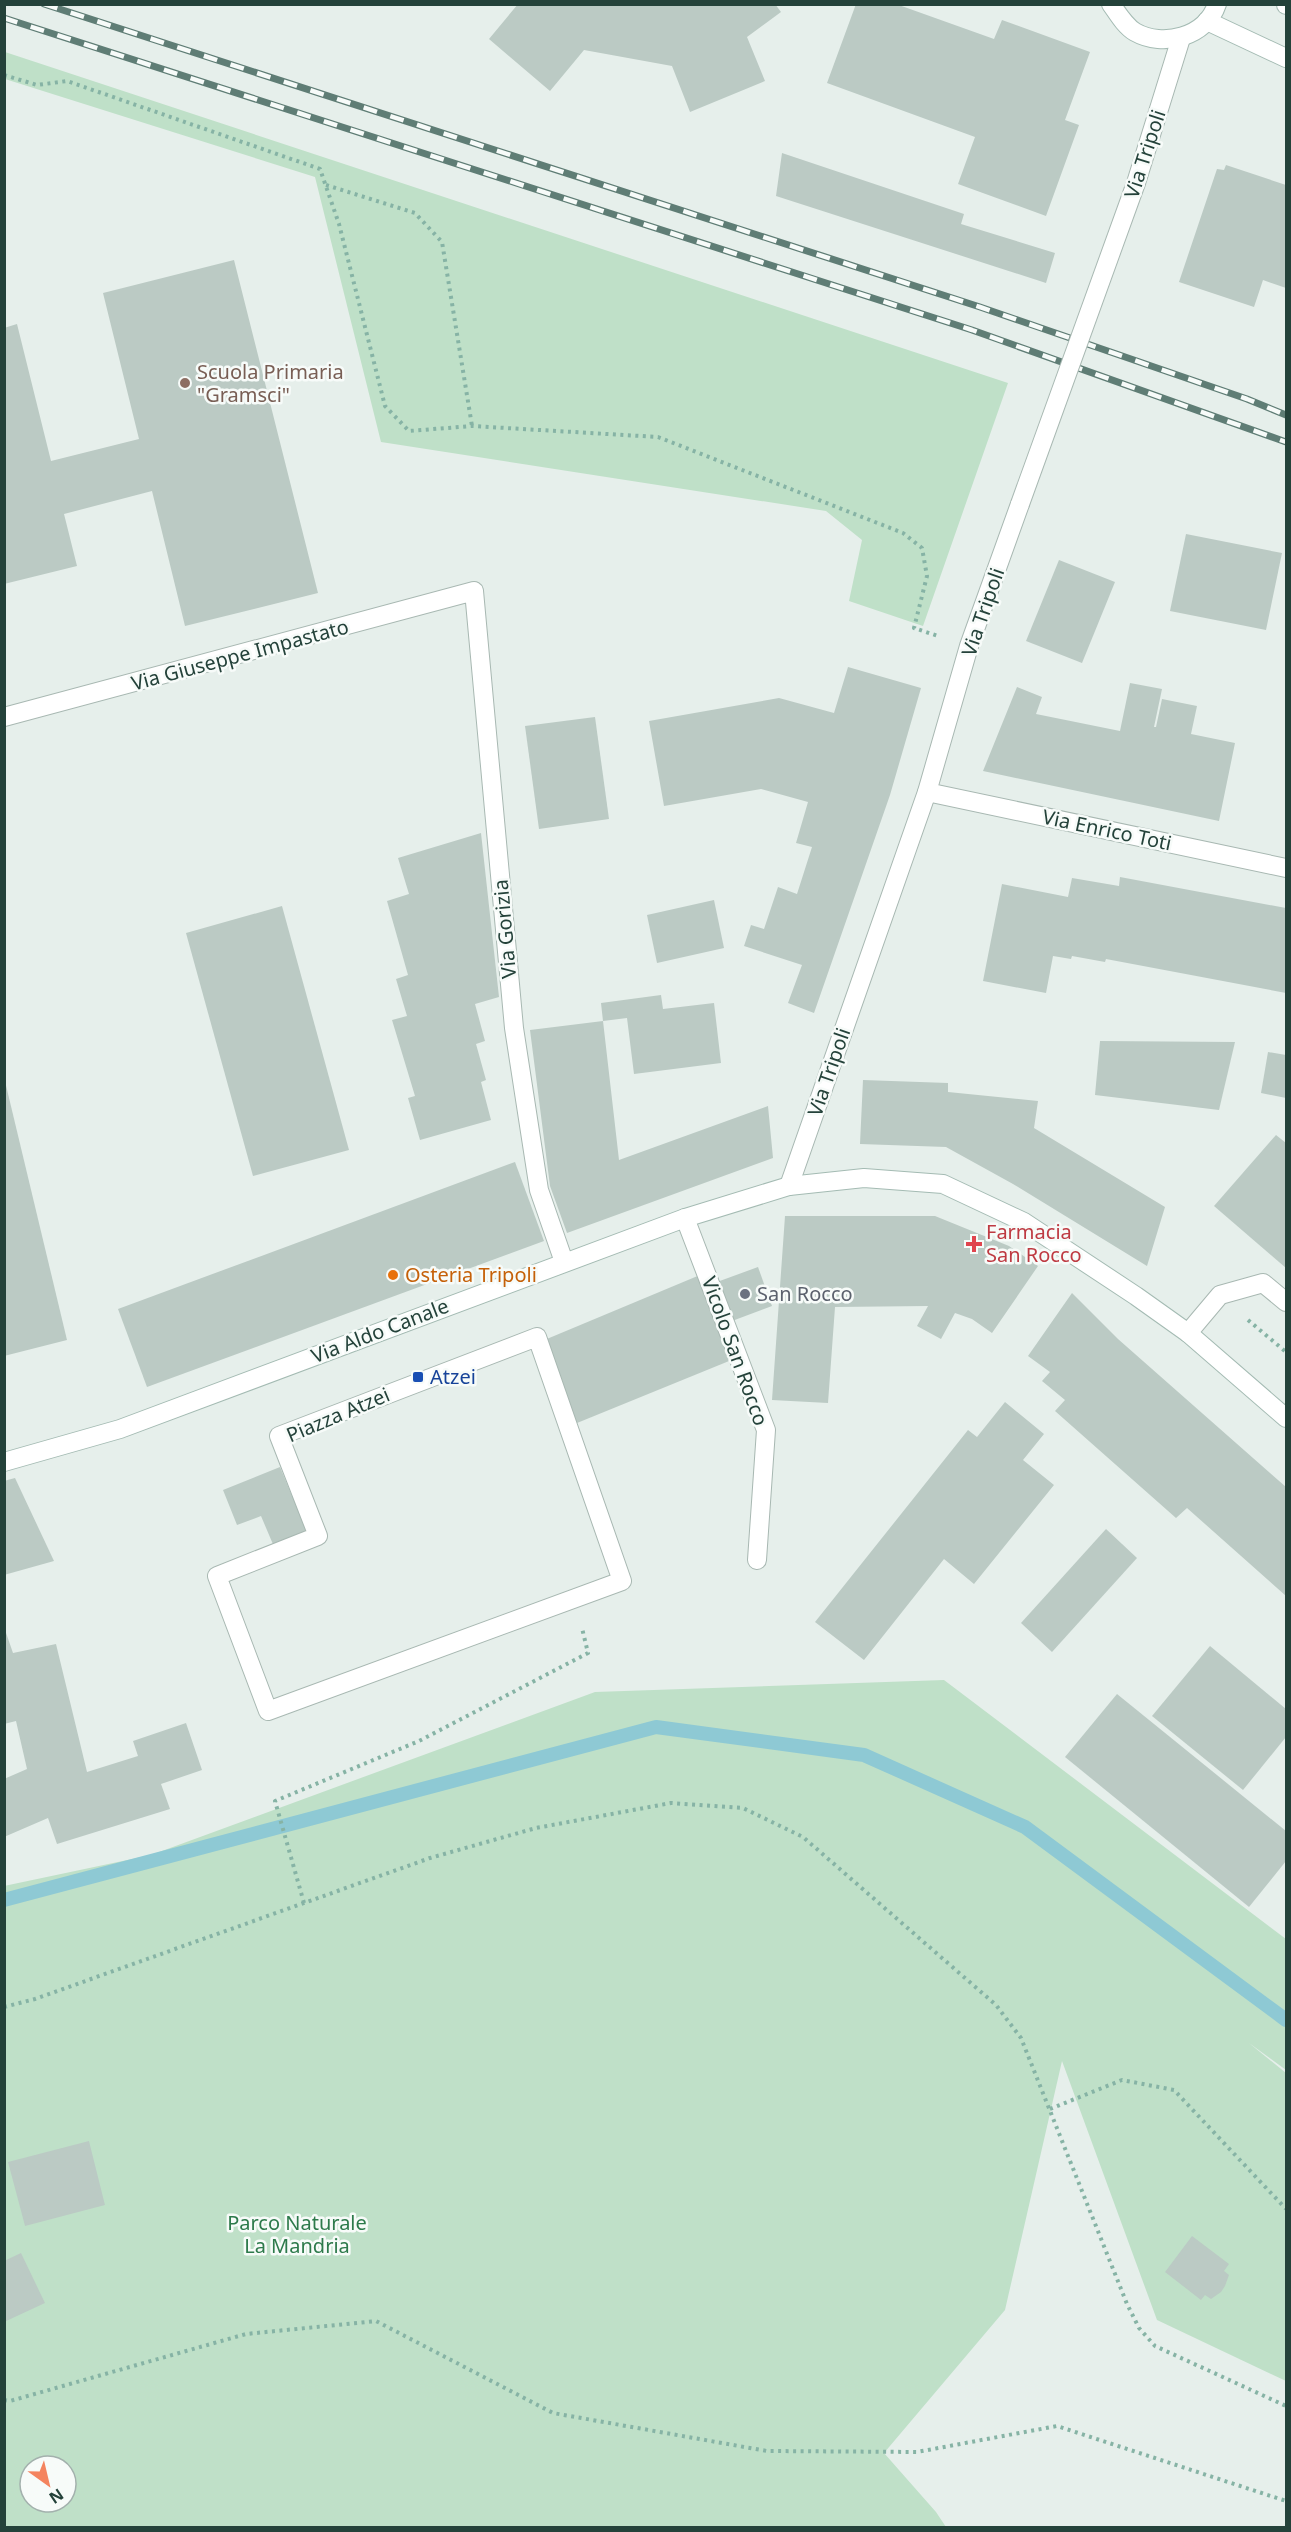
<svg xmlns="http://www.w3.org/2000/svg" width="1291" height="2532" viewBox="0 0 1291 2532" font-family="'Noto Sans',sans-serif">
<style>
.green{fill:#bfe0c8;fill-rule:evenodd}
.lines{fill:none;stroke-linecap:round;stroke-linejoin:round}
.stream{stroke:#8ec9d4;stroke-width:14}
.building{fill:#bbcac4}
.street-casing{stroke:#a8b8b2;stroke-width:20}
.secondary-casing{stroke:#a4bbb3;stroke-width:20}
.path{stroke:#86b3a5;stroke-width:4;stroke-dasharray:3 4.5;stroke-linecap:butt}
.street{stroke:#fff;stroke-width:18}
.secondary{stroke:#fff;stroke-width:18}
.rail-casing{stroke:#5f7d75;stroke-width:7}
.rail{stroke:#f7fbf9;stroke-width:4.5;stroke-dasharray:14;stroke-linecap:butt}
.street-bridge-casing{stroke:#a8b8b2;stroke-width:20;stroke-linecap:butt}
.street-bridge{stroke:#fff;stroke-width:18}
.education-dot{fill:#8d6e63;stroke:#f7fbf9;stroke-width:2}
.health-dot{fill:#e0444e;stroke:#f7fbf9;stroke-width:2}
.food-dot{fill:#e8710a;stroke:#f7fbf9;stroke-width:2}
.worship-dot{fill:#6b7280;stroke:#f7fbf9;stroke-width:2}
.transit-dot{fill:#1a4fb4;stroke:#f7fbf9;stroke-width:2}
.labels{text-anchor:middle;stroke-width:5;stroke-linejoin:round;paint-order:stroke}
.street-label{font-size:20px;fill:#24423a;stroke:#f7fbf9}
.education-label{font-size:20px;fill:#785e54;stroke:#f7fbf9;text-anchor:start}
.health-label{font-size:20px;fill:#be3a42;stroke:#f7fbf9;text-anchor:start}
.food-label{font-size:20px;fill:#c56008;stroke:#f7fbf9;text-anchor:start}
.worship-label{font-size:20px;fill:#5b616d;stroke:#f7fbf9;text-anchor:start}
.transit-label{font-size:20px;fill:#164399;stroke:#f7fbf9;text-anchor:start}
.park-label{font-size:20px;fill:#2d7a4b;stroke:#f7fbf9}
</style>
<rect width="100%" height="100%" fill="#e6efeb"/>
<g class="green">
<polygon points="5,52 1008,383 923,626 849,601 862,540 826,511 381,442 315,177 5,79"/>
<path d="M944,1680L1286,1939V2070L1249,2043L1286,2073V2381L1157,2320L1062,2061L1005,2310L884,2453L936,2512L946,2527H5L4,1886L151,1855L595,1692ZM30,2466H66V2502H30Z"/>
</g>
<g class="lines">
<polyline class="stream" points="4,1900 656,1727 864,1755 1025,1827 1286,2020"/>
</g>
<g class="building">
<polygon points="518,4 775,4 781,12 747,37 765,81 690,112 672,66 584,50 550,91 489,39"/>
<polygon points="856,4 896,4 994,39 1002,20 1090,52 1065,120 1079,125 1046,216 958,184 975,137 827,83"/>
<polygon points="782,153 964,214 961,224 1055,253 1046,283 776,196"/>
<polygon points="1226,165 1286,185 1286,288 1263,280 1254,307 1179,282 1217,169 1224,170"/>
<polygon points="234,260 318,593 185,626 152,491 64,514 77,566 4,584 4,328 17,324 51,461 139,439 103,293"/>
<polygon points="1186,534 1282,553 1266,630 1170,611"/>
<polygon points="1059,560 1115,582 1082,663 1026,641"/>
<polygon points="848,667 921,688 890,795 814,1013 788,1003 802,965 744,946 751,925 764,929 778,887 797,894 812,847 796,843 808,802 761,789 664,806 649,721 779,698 834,713"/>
<polygon points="1130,683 1162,689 1154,727 1156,727 1162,699 1197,706 1191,734 1235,743 1219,821 983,771 1017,687 1042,697 1036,714 1120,731"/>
<polygon points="595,717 609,819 539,829 525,726"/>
<polygon points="481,833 499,997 475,1004 485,1041 476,1044 486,1080 481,1082 491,1120 420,1140 408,1098 415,1096 392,1020 407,1016 396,979 408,975 387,901 409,894 398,858"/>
<polygon points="1120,877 1286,908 1286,993 1106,959 1105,962 1072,956 1071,959 1053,956 1046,993 983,981 1002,884 1068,897 1072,878 1119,886"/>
<polygon points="714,900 724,948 657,963 647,915"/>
<polygon points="282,906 349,1150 253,1176 186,933"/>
<polygon points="661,995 663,1009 714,1003 721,1063 634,1074 627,1018 603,1021 601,1003"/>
<polygon points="603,1021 619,1160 768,1106 773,1158 567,1233 550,1186 530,1030"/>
<polygon points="1100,1041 1235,1042 1219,1110 1095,1095"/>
<polygon points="1268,1052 1286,1055 1286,1098 1261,1093"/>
<polygon points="4,1077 67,1340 4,1356"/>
<polygon points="863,1080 948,1083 948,1092 1038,1101 1034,1128 1165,1207 1147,1266 1013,1184 946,1147 860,1144"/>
<polygon points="1276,1135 1286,1143 1286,1268 1214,1206"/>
<polygon points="515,1162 544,1241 147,1387 118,1309"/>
<polygon points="785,1216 935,1216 1009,1246 1038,1266 992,1333 972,1319 955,1313 941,1339 917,1326 928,1306 835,1307 828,1403 772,1400"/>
<polygon points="758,1267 772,1306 732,1321 717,1282"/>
<polygon points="700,1275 734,1359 577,1423 542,1341"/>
<polygon points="1072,1293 1118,1339 1286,1487 1286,1596 1187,1508 1176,1518 1055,1411 1065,1400 1042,1381 1050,1372 1028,1356"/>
<polygon points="1005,1402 1044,1434 1023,1460 1054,1485 974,1584 944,1559 864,1660 815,1622 968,1430 977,1437"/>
<polygon points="280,1467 292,1496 299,1493 315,1533 275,1549 261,1516 237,1525 223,1490"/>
<polygon points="15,1478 54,1561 4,1575 4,1481"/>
<polygon points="1106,1529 1137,1558 1052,1652 1021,1623"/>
<polygon points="4,1627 13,1653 56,1644 87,1772 138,1756 133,1741 186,1723 202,1770 161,1784 170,1809 57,1844 48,1818 4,1837 4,1779 27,1769 16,1721 4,1724"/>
<polygon points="1210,1646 1286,1709 1286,1737 1243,1790 1152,1716"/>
<polygon points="1117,1694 1286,1831 1286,1861 1249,1907 1065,1757"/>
<polygon points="89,2141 105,2205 25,2226 8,2162"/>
<polygon points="1192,2236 1229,2264 1224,2271 1229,2275 1225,2286 1221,2292 1211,2299 1205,2295 1201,2300 1165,2272"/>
<polygon points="21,2253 45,2303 4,2322 4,2261"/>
</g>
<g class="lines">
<g class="street-casing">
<g id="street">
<polyline points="1136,183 1181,38"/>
<polyline points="4,717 474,591 514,1028 539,1190 564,1262"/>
<polyline points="927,792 1286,868"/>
<polyline points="789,1186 927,792 969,646 1020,504"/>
<polyline points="685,1218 766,1430 757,1560"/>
<polyline points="1188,1333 1220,1295 1263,1283 1286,1302"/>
<polygon points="537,1337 622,1581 268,1711 217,1576 318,1536 279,1436"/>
</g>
</g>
<g class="secondary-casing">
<g id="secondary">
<path d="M1111,4C1118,14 1125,26 1135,32C1163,48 1206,37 1217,4"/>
<polyline points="1286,4 1286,5"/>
<polyline points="1207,21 1286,58"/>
<polyline points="4,1462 120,1429 685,1218 789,1186 864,1178 943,1184 1024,1222 1136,1296 1188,1333 1286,1418"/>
</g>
</g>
<g class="path">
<polyline points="4,75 37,85 67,81 320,169 339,224 385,406 409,431 472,426 658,437 903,533 922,548 927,576 914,628 938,636"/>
<polyline points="326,185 415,213 442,242 472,426"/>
<polyline points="1248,1320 1286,1352"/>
<polyline points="304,1903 275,1801 419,1741 588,1653 582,1628"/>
<polyline points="4,2007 35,1999 430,1858 536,1828 671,1803 743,1808 803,1837 996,2005 1021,2038 1127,2304 1139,2328 1155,2346 1286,2406"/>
<polyline points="1050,2109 1122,2080 1174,2090 1286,2209"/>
<polyline points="4,2400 10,2401 246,2334 376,2321 553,2413 767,2451 917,2452 1057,2426 1286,2501"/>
</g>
<use href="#street" class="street"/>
<use href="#secondary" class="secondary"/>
<g class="rail-casing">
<g id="rail">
<polyline points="44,4 980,307 1247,399 1286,415"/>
<polyline points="4,18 972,330 1286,442"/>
</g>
</g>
<use href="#rail" class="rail"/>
<g class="street-bridge-casing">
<polyline id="street-bridge" points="1020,504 1136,183"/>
</g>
<use href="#street-bridge" class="street-bridge"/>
</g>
<circle class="education-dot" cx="185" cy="383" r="6"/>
<path class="health-dot" d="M971 1235h6v6h6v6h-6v6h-6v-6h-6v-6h6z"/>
<circle class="food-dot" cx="393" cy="1275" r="6"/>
<circle class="worship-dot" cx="745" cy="1294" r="6"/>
<rect class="transit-dot" x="412" y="1371" width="12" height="12" rx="3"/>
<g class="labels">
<g class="street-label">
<text transform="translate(1145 154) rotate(-72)" y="7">Via Tripoli</text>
<text transform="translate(983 612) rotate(-71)" y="7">Via Tripoli</text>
<text transform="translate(240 655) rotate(-15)" y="7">Via Giuseppe Impastato</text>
<text transform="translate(1107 830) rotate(12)" y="7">Via Enrico Toti</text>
<text transform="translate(505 929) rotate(-95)" y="7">Via Gorizia</text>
<text transform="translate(829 1072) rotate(-71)" y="7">Via Tripoli</text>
<text transform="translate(380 1331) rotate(-21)" y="7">Via Aldo Canale</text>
<text transform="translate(735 1351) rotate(70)" y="7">Vicolo San Rocco</text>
<text transform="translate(338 1415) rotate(-23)" y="7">Piazza Atzei</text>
</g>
<g class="education-label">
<text x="197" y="379">Scuola Primaria<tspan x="197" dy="23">"Gramsci"</tspan></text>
</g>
<g class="health-label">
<text x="986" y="1239">Farmacia<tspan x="986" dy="23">San Rocco</tspan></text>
</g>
<g class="food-label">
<text x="405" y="1282">Osteria Tripoli</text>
</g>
<g class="worship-label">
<text x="757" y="1301">San Rocco</text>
</g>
<g class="transit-label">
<text x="430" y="1384">Atzei</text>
</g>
<g class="park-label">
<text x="297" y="2230">Parco Naturale<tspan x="297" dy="23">La Mandria</tspan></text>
</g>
</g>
<rect width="1291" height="2532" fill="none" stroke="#24423a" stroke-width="12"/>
<g transform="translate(48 2484) rotate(146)"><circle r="28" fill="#f7fbf9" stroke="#a3b1ad" stroke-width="1.5"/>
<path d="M0-4.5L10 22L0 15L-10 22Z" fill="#f4845f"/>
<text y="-9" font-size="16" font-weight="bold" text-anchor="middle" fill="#24423a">N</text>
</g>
</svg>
